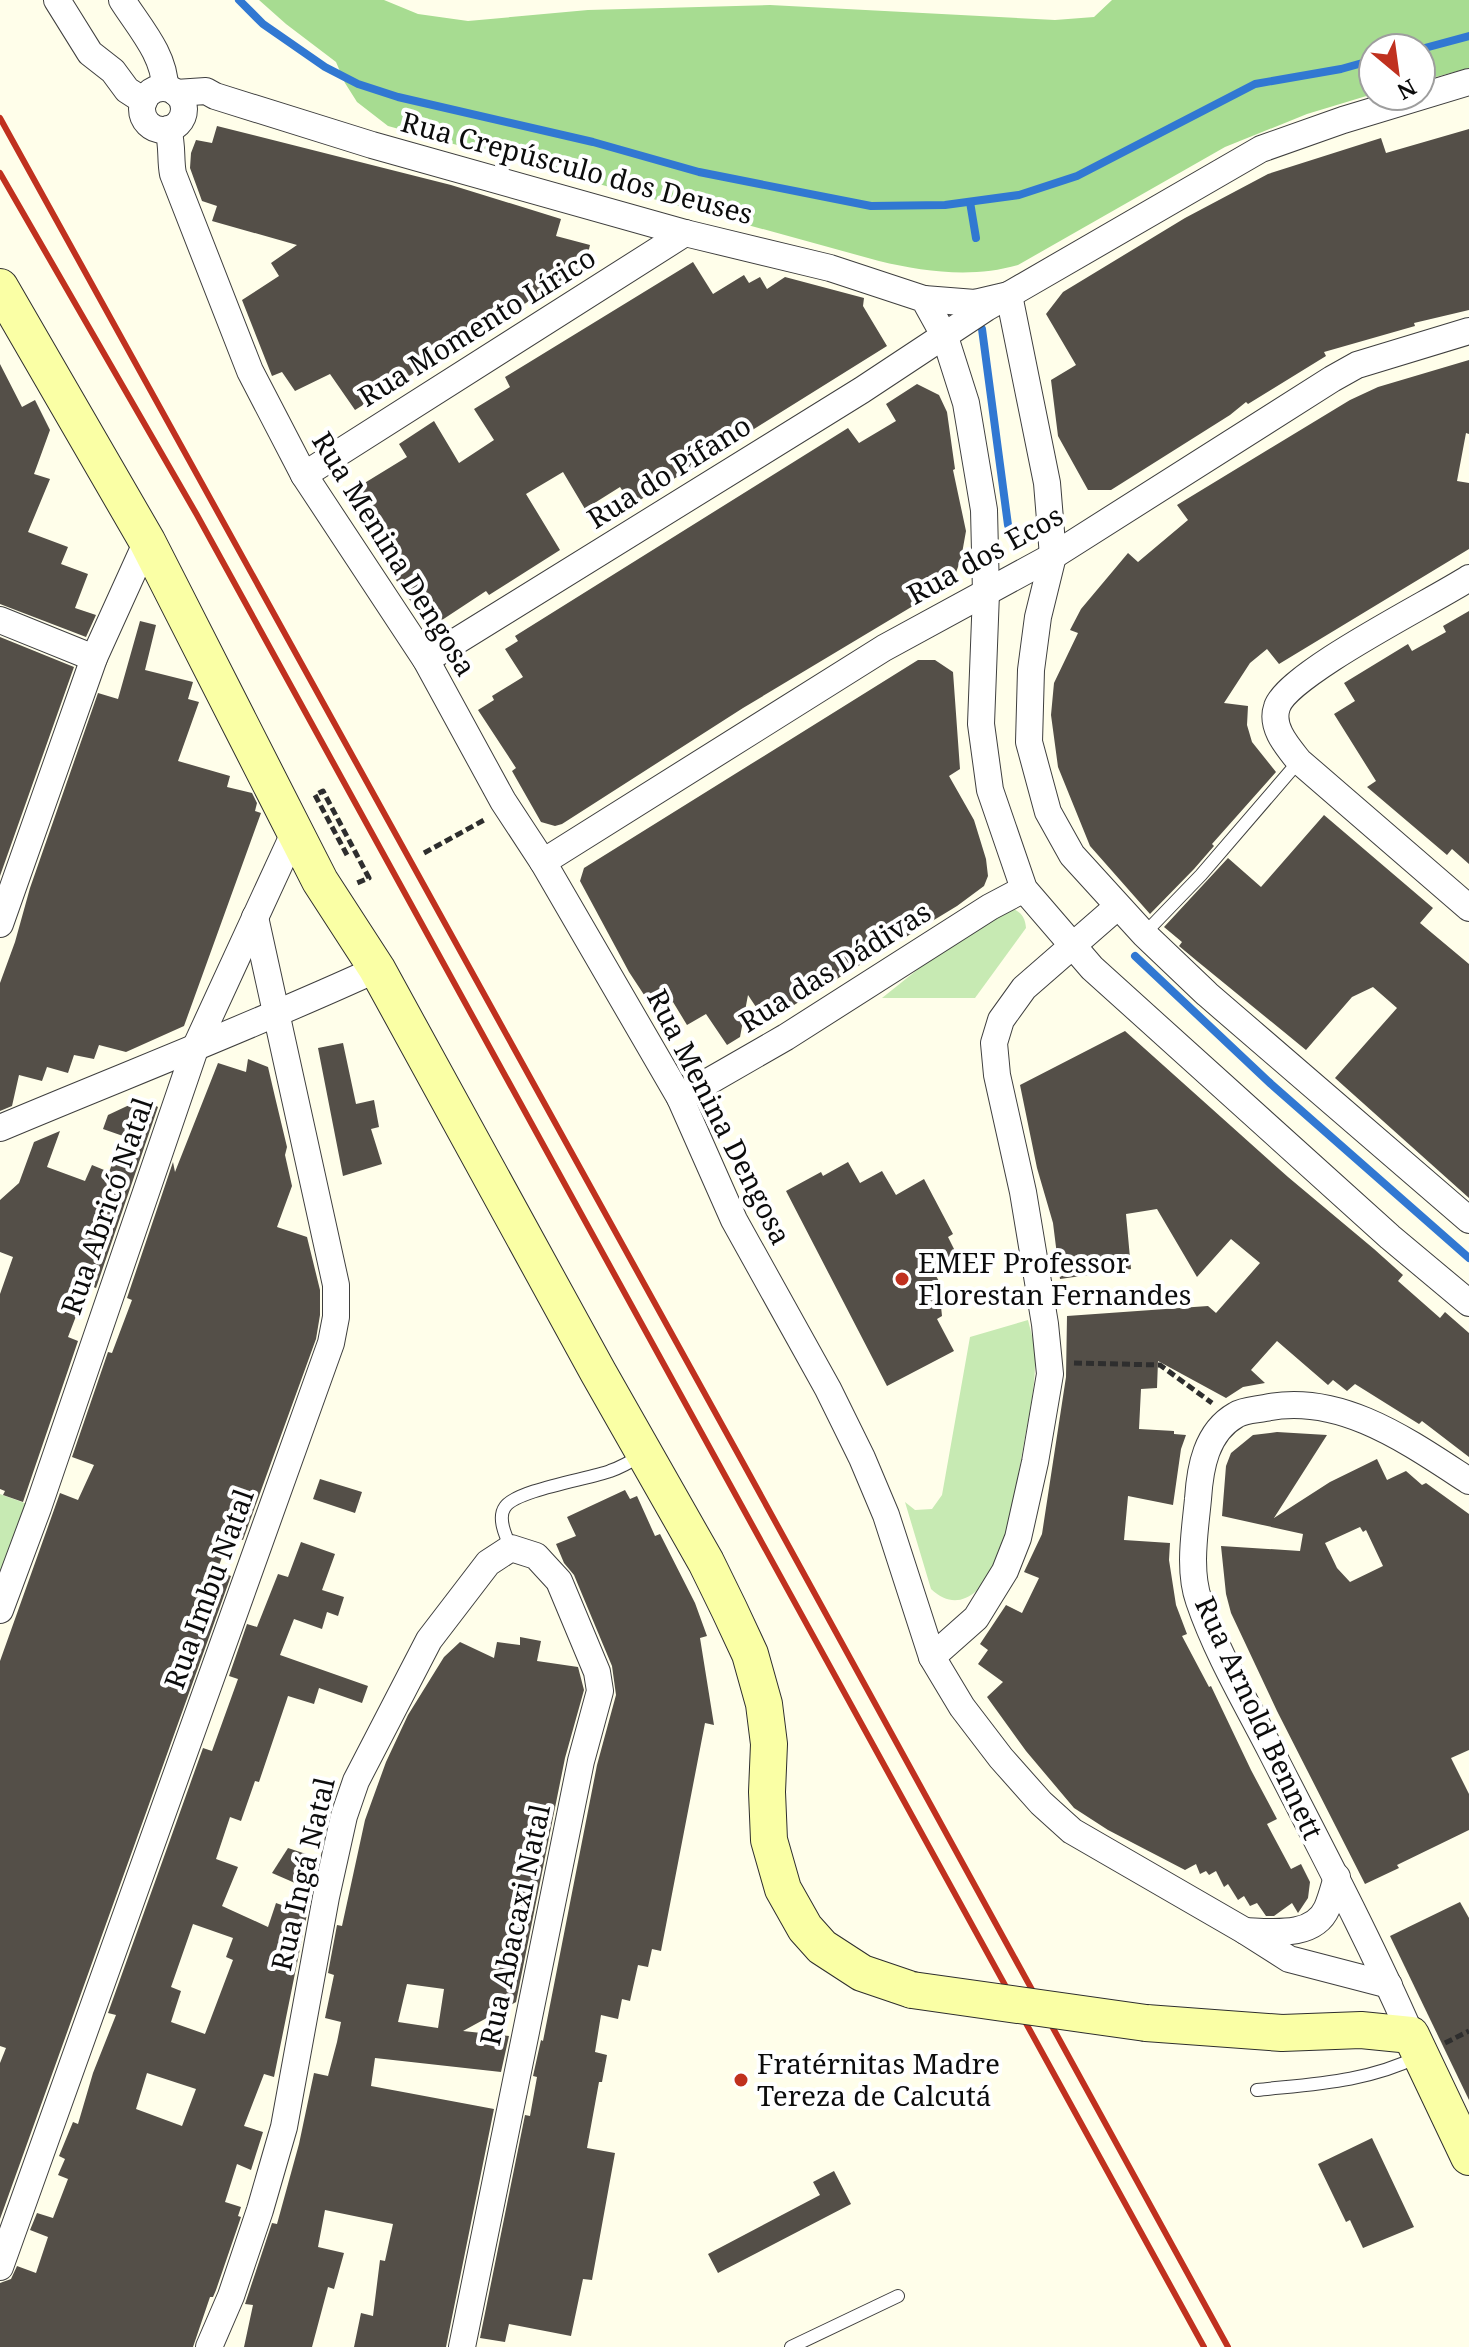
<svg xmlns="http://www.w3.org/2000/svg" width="1469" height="2347" viewBox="0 0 1469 2347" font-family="'Noto Serif',serif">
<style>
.green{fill:#c7eab3}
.forest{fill:#a7dc91}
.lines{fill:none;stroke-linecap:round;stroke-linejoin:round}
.stream{stroke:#3178d2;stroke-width:8}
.building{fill:#544f48;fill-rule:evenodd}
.lane-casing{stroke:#3f3f3f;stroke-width:14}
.street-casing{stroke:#3f3f3f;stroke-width:28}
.secondary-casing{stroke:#2e2e2e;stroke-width:38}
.path{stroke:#2e2e2e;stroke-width:5;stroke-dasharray:8 4;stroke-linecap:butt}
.lane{stroke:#fff;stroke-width:12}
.street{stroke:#fff;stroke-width:26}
.secondary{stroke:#faffa5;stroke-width:36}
.rail{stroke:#c0311f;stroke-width:6}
.secondary-bridge-casing{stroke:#2e2e2e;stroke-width:38;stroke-linecap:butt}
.secondary-bridge{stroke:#faffa5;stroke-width:36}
.poi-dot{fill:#c0311f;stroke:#fff;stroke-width:3}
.labels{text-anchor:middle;stroke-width:8;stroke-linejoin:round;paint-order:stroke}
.street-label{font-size:28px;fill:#0c0c0c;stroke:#fff}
.poi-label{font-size:28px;fill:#0c0c0c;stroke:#fff;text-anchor:start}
</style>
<rect width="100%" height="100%" fill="#fffeea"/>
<g class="green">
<path d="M1010,907C1020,912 1025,916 1026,928L975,998H882L987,914Z"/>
<path d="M1028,1320C1031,1332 1035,1345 1035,1357C1036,1387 1028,1419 1023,1449C1016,1485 1010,1536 993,1569C979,1595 956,1613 931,1589L905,1502L915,1510L932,1509L942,1495L970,1337Z"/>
<polygon points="0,1494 38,1508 0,1612"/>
</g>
<path class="forest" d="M259,0H384L418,14L468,21L588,10L770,5L1055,20L1094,17L1112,0H1469V68L1421,81V48H1373V94L1307,114L1225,147L1018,265C973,278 925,272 879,261L388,126L357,102L345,83L336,62L286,24Z"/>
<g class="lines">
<g class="stream">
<polyline points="239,0 263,24 325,67 358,84 398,97 593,142 699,172 871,206 945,205 1019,195 1077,176 1255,84 1341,69 1373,60"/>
<polyline points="1421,49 1469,36"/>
<polyline points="970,202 976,238"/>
<polyline points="982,329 1008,525"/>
<polyline points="1135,956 1271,1084 1469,1258"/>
</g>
</g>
<g class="building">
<polygon points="217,126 451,185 561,219 556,236 590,245 585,266 355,410 330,374 295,391 282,372 272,376 242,300 279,276 271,263 297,245 212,221 217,206 202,201 190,168 191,153 196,140 212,143"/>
<polygon points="1469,129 1469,310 1414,323 1415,326 1324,352 1326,356 1248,404 1246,402 1230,415 1111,490 1088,490 1058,436 1051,380 1076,365 1046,314 1063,292 1185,218 1268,174 1381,138 1386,153"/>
<polygon points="693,262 713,294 744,275 749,283 760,277 767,289 785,277 864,298 863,306 887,346 632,505 620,487 585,509 563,472 526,494 560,550 489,595 486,591 442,620 428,618 418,612 376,551 391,541 358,487 407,457 399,444 434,421 459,463 494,440 474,409 510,387 505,377"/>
<polygon points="1469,360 1469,434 1466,433 1457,481 1469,483 1469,549 1279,664 1267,649 1250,663 1224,703 1248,706 1247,725 1252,742 1276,772 1212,844 1214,846 1194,869 1150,914 1090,846 1058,767 1051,715 1054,683 1078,633 1070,630 1081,609 1128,553 1138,562 1188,520 1177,505 1350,400 1378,387"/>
<polygon points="0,364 22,407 35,400 50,430 34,474 50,479 28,532 68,547 61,564 88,574 75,608 96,615 86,637 0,604"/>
<polygon points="917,384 939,395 947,412 955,469 953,470 966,531 961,559 955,575 938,591 743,708 562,824 555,826 541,822 512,771 516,768 478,710 494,700 492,696 523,677 505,649 518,641 515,636 848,428 859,443 896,421 886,404"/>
<polygon points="1469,611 1469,864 1452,849 1447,855 1367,787 1376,781 1334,714 1355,701 1344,683 1408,644 1412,651 1446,632 1443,626"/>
<polygon points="140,621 156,625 145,670 193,682 188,699 199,702 178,761 230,776 227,787 252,793 257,803 255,811 261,813 184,1026 126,1052 99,1045 94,1059 74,1055 68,1073 47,1067 42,1081 19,1075 12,1106 0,1111 0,983 15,942 30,888 98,693 118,699"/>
<polygon points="0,637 74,667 0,876"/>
<polygon points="918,660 935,660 953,672 960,769 949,776 974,820 986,859 988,876 984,886 957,906 766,1022 748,995 740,1037 727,1045 706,1014 687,1025 673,1002 656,1013 629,972 580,881 584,868"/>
<polygon points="1324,815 1433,908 1420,923 1469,964 1469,1198 1335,1078 1397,1008 1373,987 1352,997 1306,1050 1197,961 1179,946 1182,942 1164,927 1228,858 1261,887"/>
<polygon points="1125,1031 1288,1177 1374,1249 1403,1275 1398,1281 1440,1318 1445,1312 1469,1333 1469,1457 1422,1421 1419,1424 1355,1384 1347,1391 1333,1380 1328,1385 1277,1341 1251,1370 1265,1383 1243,1387 1226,1398 1158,1361 1157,1388 1141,1389 1139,1429 1174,1431 1174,1434 1186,1435 1181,1449 1173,1505 1128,1496 1124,1540 1170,1543 1169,1560 1176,1605 1187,1634 1182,1636 1209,1687 1211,1686 1251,1770 1277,1819 1267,1824 1291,1869 1301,1864 1310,1882 1308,1898 1298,1913 1292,1903 1274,1916 1266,1916 1257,1903 1250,1906 1244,1896 1238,1900 1228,1884 1224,1887 1216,1871 1209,1875 1206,1871 1200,1874 1196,1864 1185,1870 1108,1830 1074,1808 1026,1751 987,1697 1003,1682 978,1664 988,1650 980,1644 1006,1605 1022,1613 1039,1578 1024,1572 1042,1534 1066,1377 1067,1316 1208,1306 1216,1313 1260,1263 1231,1239 1197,1277 1157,1209 1126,1214 1131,1269 1060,1279 1053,1223 1037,1168 1020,1085"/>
<polygon points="343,1043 356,1104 374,1100 379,1127 371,1129 382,1164 343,1176 318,1048"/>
<polygon points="248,1059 268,1067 275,1097 287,1147 285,1155 292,1186 277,1227 307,1237 320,1290 320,1315 316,1339 243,1540 230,1535 217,1571 231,1576 0,2219 0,2063 6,2048 0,2046 0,1661 60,1493 78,1500 94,1465 72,1457 108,1352 112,1353 132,1300 127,1298 173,1162 175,1172 218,1063 246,1072"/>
<polygon points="142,1099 158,1107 96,1288 88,1285 68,1337 78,1341 23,1502 3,1495 5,1491 0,1489 0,1294 13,1257 0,1252 0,1200 19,1183 34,1142 60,1131 47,1167 85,1181 92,1165 109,1172 123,1136 103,1129 108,1115"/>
<polygon points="848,1162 860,1183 882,1171 896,1195 924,1179 953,1234 948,1237 960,1261 935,1274 947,1296 940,1297 942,1316 937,1319 954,1351 887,1386 786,1191 821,1172 823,1176"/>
<path d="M1277,1432L1327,1435L1274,1518L1330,1482L1377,1459L1387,1480L1406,1471L1422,1485L1426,1483L1469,1514V1750L1451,1758L1469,1794V1830L1397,1865L1399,1868L1365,1884L1277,1711L1231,1613L1226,1594L1221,1546L1300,1551L1303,1534L1222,1516L1226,1466L1231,1453L1253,1435ZM1360,1527L1363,1532L1366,1530L1383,1566L1350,1582L1337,1568L1325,1543Z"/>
<polygon points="320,1479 362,1492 355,1513 313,1499"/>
<polygon points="625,1490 630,1499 637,1496 655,1536 660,1534 695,1603 707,1636 700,1638 714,1725 705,1723 661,1951 652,1949 648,1967 638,1965 630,2001 622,1999 618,2019 601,2015 595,2052 607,2055 602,2082 599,2082 587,2148 615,2153 592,2280 583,2279 571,2336 509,2324 505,2342 480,2338 525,2115 530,2116 537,2077 533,2076 541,2040 543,2041 597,1765 616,1695 612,1666 574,1575 564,1563 556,1544 576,1536 567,1517"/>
<path d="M301,1542L335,1554L322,1590L344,1597L338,1616L327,1612L322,1629L294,1619L280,1655L368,1686L362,1703L319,1688L314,1704L288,1696L259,1782L255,1781L241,1821L230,1817L216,1859L238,1867L222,1906L268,1927L276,1903L307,1914L274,2077L264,2074L244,2126L263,2132L251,2170L237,2164L225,2202L241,2207L238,2216L241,2217L216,2290L213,2297H210L193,2347H0V2283L11,2279L17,2266L36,2273L48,2237L30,2230L37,2213L53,2218L68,2179L58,2175L65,2159L59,2156L73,2122L78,2124L93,2073L116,2015L108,2013L203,1748L212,1751L238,1679L229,1676L247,1624L257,1627L278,1574L288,1577ZM193,1924L233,1938L226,1957L233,1960L205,2034L171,2022L181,1991L171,1987ZM147,2073L196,2089L182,2126L136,2109Z"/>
<path d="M520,1637L541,1641L537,1661L578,1667L584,1690L565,1758L516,2002L463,2031L509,2036L501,2072L375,2058L371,2086L494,2109L446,2347H354L361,2313L373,2316L380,2260L385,2261L393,2224L325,2210L318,2247L344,2253L334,2289L328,2287L312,2347H244L253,2305L245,2304L272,2223L277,2224L299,2144L314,2073L328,2076L337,2042L341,2022L325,2018L334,1975L328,1973L337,1925L342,1926L365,1820L386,1762L408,1715L444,1657L460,1642L494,1658L497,1642L520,1645ZM407,1984L444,1989L438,2028L398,2022Z"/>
<polygon points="288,1848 306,1854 295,1883 272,1873"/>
<polygon points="1460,1902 1469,1918 1469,2100 1390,1936"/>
<polygon points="1372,2138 1414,2227 1363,2248 1350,2220 1346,2222 1318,2164"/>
<polygon points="834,2171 851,2204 718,2273 708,2254 820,2195 813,2182"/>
</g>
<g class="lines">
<g class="lane-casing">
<g id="lane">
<polyline points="1144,934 1201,875 1299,761"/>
<path d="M511,1548C506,1537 497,1518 505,1507C516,1490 589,1479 610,1471C622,1467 632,1461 643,1454"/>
<path d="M1257,2090C1312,2084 1367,2082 1417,2057"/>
<polyline points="791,2347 898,2296"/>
</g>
</g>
<g class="street-casing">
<g id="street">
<polyline points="57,0 90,53 113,71 127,90 144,101"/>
<path d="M122,0C139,27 165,55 165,88"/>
<circle cx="163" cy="109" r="21"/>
<polyline points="176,93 206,91 215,96 372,145 685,233 830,268 924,299 945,337 966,403 984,510 986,593 981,724 990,790 1024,889 1092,968 1390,1237 1469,1303"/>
<path d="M168,129C173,147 170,159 173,174L250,371L304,475L426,660L503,801L543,862L680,1098L734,1220L828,1389L862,1458L886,1515L932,1657L962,1707L1001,1758L1041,1803L1072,1831L1245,1931L1289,1959L1389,1985"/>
<polyline points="924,299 975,303 1009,295 1047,483 1053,556 1038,617 1031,670 1029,742 1048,812 1072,855 1144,934 1207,994 1469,1220"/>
<polyline points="304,475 685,233"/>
<path d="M1469,578C1434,601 1287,674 1277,707C1270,727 1287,746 1299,761L1469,908"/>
<polyline points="0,620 94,658"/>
<polyline points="426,660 862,390 986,308 1261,149 1343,120 1469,82"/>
<polyline points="543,862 884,648 1053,556 1332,379 1357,365 1469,331"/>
<polyline points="0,924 94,658 147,541"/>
<polyline points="680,1098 786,1037 990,907 1024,889"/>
<path d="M0,1128C126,1075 253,1026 377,969"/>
<polyline points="0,1610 38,1508 196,1046 295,831"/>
<polyline points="932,1657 976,1618 1005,1571 1018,1538 1035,1462 1050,1374 1045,1324 1023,1192 997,1075 994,1043 1001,1020 1024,988 1117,907"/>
<path d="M1245,1931C1272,1932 1314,1938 1327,1908C1331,1899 1334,1887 1337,1877"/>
<path d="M1411,2035C1369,1939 1320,1847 1272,1753C1247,1704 1217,1654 1199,1601C1188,1570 1195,1531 1198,1499C1200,1468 1206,1432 1236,1415C1244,1410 1255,1410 1265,1408C1340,1392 1409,1442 1469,1481"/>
<polyline points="0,2267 331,1343 336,1317 336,1285 255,917"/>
<polyline points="209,2347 231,2296 260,2210 284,2127 326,1897 344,1816 356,1781 429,1640 488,1563 511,1548 536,1556 559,1581 597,1672 600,1691 581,1761 462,2347"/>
</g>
</g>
<g class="secondary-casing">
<g id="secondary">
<polyline points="0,287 147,541 320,881 377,969 598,1372 706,1562 729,1609 750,1654 764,1704 769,1744 767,1792 769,1840 783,1889 805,1928 822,1947 862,1973 912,1990"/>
<polyline points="1146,2023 1282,2033 1361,2030 1411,2035 1469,2157"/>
</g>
</g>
<g class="path">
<polyline points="424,853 486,819"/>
<polyline points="347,855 315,795 323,791 369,878 357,883"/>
<polyline points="1074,1363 1160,1365 1212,1403"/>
<polyline points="1445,2043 1469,2031"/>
</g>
<use href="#lane" class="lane"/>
<use href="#street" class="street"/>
<use href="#secondary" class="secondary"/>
<g class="rail">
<polyline points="0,118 742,1461 1228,2347"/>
<polyline points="0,173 197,515 1204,2347"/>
</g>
<g class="secondary-bridge-casing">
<polyline id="secondary-bridge" points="912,1990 1146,2023"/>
</g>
<use href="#secondary-bridge" class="secondary-bridge"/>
</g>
<g class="poi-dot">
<circle cx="902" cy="1279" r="8"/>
<circle cx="741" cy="2080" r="8"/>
</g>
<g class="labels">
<g class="street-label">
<text transform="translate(577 168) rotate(15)" y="10">Rua Crepúsculo dos Deuses</text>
<text transform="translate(477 327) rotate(-32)" y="10">Rua Momento Lírico</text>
<text transform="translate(669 472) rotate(-32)" y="10">Rua do Pífano</text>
<text transform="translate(394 554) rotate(58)" y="10">Rua Menina Dengosa</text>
<text transform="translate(985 555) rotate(-29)" y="10">Rua dos Ecos</text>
<text transform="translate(835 967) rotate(-32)" y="10">Rua das Dádivas</text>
<text transform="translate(719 1117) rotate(63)" y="10">Rua Menina Dengosa</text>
<text transform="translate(107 1206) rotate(-71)" y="10">Rua Abricó Natal</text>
<text transform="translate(209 1589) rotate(-70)" y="10">Rua Imbu Natal</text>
<text transform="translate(1259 1718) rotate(65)" y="10">Rua Arnold Bennett</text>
<text transform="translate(303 1874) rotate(-77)" y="10">Rua Ingá Natal</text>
<text transform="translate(515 1925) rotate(-78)" y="10">Rua Abacaxi Natal</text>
</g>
<g class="poi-label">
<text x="918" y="1273">EMEF Professor<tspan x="918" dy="32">Florestan Fernandes</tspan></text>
<text x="757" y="2074">Fratérnitas Madre<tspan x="757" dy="32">Tereza de Calcutá</tspan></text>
</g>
</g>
<g transform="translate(1397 72) rotate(151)"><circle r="38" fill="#ffffff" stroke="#9e9e9e" stroke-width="2"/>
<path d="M0-6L14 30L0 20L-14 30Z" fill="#c0311f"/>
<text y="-12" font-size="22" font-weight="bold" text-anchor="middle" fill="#0c0c0c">N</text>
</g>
</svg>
